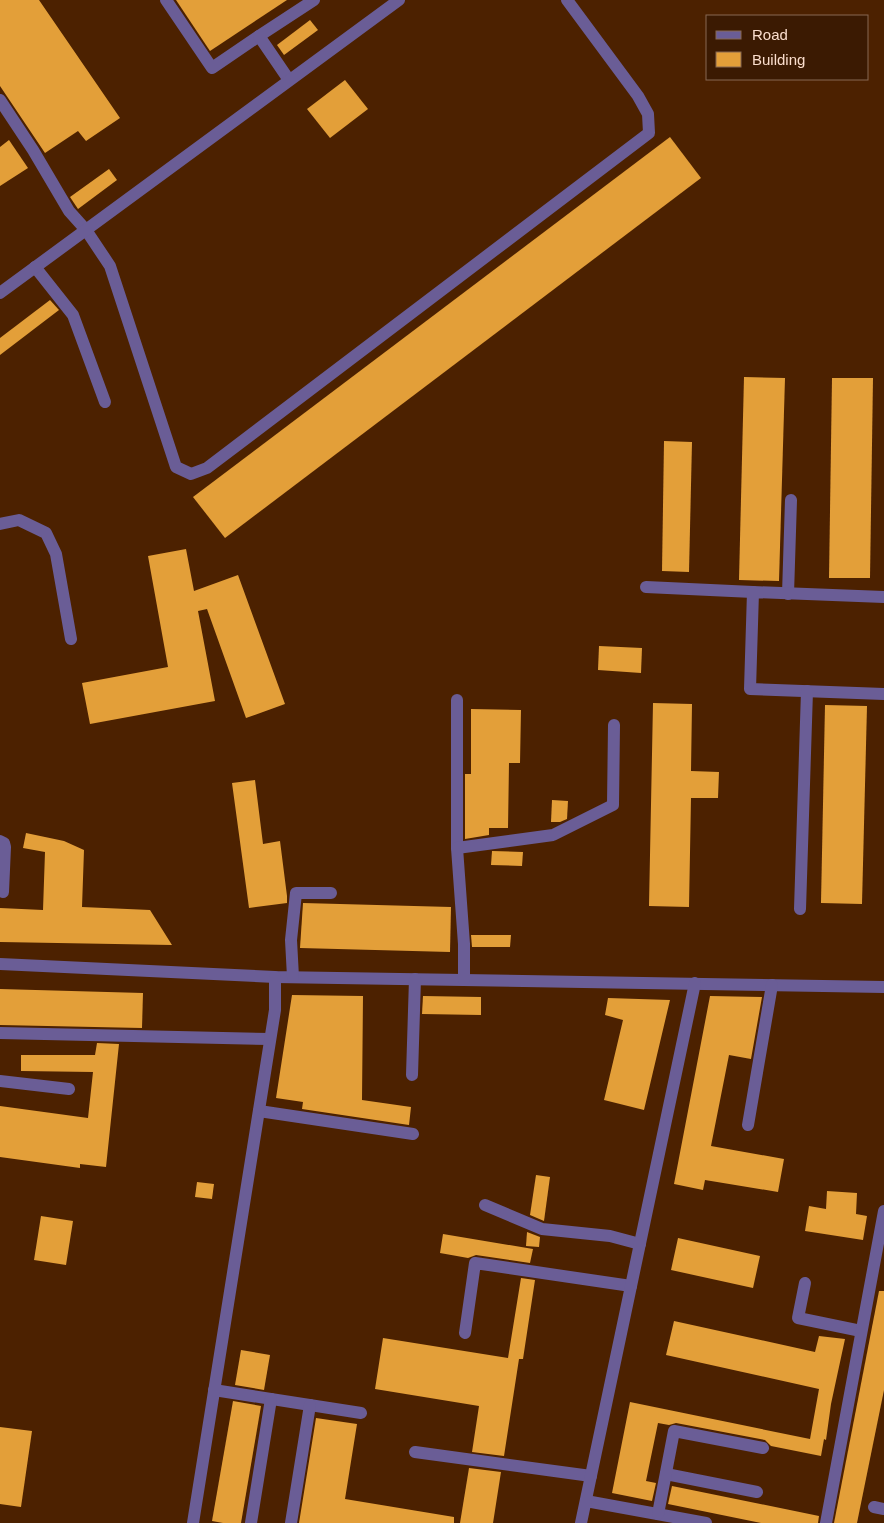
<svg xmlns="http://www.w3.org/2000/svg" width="884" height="1523" viewBox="0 0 884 1523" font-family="Arial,sans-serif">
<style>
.building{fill:#e39f39}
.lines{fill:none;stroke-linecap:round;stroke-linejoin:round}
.minor{stroke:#6a5d96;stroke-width:12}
</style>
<rect width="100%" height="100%" fill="#4c2100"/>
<g class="building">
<polygon points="0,0 39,0 120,118 86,141 78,131 45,153 0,86"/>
<polygon points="176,0 287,0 210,51"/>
<polygon points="310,20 318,30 284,55 277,45"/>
<polygon points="345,80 368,109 330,138 307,109"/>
<polygon points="670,137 701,178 225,538 193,497"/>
<polygon points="9,140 28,168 0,186 0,147"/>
<polygon points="109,169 117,180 78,209 70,197"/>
<polygon points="50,300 59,310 0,355 0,338"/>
<polygon points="744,377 785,378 779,581 739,580"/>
<polygon points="832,378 873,378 870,578 829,578"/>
<polygon points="664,441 692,442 689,572 662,571"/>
<polygon points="186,549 194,591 238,575 285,704 246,718 207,609 198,611 215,701 90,724 82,683 168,667 148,556"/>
<polygon points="599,646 642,648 641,673 598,670"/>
<polygon points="653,703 692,704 691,771 719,772 718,798 691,798 689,907 649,906"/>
<polygon points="825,705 867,706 862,904 821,903"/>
<polygon points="471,709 521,710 520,763 509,763 508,828 489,828 489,835 465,839 465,774 471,774"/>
<polygon points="255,780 263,844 280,841 287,896 287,903 249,908 232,783"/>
<polygon points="552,800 568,801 567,819 560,822 551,822"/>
<polygon points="26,833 64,841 84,850 82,907 150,910 172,945 0,942 0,908 43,910 45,852 23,848"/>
<polygon points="492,851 523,852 522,866 491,865"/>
<polygon points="303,903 451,907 450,952 300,948"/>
<polygon points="471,935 511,935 510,947 472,947"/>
<polygon points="0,989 143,993 142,1028 0,1025"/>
<polygon points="292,995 363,996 362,1100 411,1107 409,1125 302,1109 303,1102 276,1098"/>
<polygon points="423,996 481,997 481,1015 422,1014"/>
<polygon points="710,996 762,997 751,1059 729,1055 711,1146 784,1159 778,1192 705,1180 703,1190 674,1184"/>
<polygon points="608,998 670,1000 644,1110 604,1100 623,1020 605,1015"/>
<polygon points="97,1043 119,1044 106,1167 80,1164 80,1168 0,1157 0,1106 88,1118 93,1072 21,1071 21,1055 95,1055"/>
<polygon points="536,1175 550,1177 544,1221 530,1215"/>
<polygon points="197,1182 214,1184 212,1199 195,1197"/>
<polygon points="827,1191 857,1193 856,1214 867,1216 863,1240 805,1231 809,1206 826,1209"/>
<polygon points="41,1216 73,1221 66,1265 34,1260"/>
<polygon points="527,1232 540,1237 539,1247 526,1246"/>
<polygon points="443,1234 533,1249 530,1263 476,1255 468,1258 440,1253"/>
<polygon points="678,1238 760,1256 753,1288 671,1270"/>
<polygon points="521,1278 535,1280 523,1359 519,1359 504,1456 472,1452 479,1406 375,1389 383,1338 508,1358"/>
<polygon points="879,1291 884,1291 884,1390 857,1523 834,1523"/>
<polygon points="674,1321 815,1352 819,1336 845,1339 831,1404 826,1440 824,1439 821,1456 771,1446 765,1440 676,1423 669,1425 658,1423 646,1481 656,1483 652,1501 612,1493 630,1402 810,1439 819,1389 666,1355"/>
<polygon points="241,1350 270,1355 264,1390 235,1385"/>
<polygon points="233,1401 261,1406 241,1523 223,1523 212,1521"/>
<polygon points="316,1418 357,1424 345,1499 454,1517 454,1523 299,1523"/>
<polygon points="0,1427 32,1431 21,1507 0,1504"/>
<polygon points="469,1468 501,1472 493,1523 460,1523"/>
<polygon points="672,1486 819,1516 818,1523 761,1523 668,1504"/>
</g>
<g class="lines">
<g class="minor">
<polyline points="166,0 212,68 259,36"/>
<polyline points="289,80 259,36 314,0"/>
<polyline points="0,100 33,150 69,211 86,230 110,266 176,467 191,474 207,468 649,133 648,114 638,96 567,0"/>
<polyline points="35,267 73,315 105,402"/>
<polyline points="0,293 399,0"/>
<polyline points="0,524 19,520 46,533 56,554 71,639"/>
<polyline points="646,587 753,592"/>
<polyline points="788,594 791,500"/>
<polyline points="884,597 753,592 750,689 884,694"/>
<polyline points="457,700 457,848"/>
<polyline points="0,841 4,843 5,847 3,892"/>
<polyline points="800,909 807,691"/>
<polyline points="0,964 275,977 884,987"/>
<polyline points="293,977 291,940 296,893 331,893"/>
<polyline points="464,980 464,944 457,848 553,835 613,805 614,725"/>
<polyline points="0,1033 270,1039"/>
<polyline points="412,1075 415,979"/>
<polyline points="0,1081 69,1089"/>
<polyline points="259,1111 413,1134"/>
<polyline points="748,1125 772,985"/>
<polyline points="485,1205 542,1229 610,1236 640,1244"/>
<polyline points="805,1283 798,1318 861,1331"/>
<polyline points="465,1333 475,1263 631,1286"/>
<polyline points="214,1390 361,1413"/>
<polyline points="415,1452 591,1476"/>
<polyline points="666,1474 757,1492"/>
<polyline points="586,1501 706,1523"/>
<polyline points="874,1507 884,1509"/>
<polyline points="658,1514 674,1431 763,1448"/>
<polyline points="193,1523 275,1010 275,977"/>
<polyline points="251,1523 271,1399"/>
<polyline points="291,1523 310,1405"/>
<polyline points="581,1523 695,983"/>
<polyline points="826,1523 884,1211"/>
</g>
</g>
<rect x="706" y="15" width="162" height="65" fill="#3b1a02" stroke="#876853"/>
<rect x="716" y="31" width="25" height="8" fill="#6a5d96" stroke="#876853"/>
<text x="752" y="40" font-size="15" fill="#faddcc">Road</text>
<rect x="716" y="52" width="25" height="15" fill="#e39f39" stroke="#876853"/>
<text x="752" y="65" font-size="15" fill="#faddcc">Building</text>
</svg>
